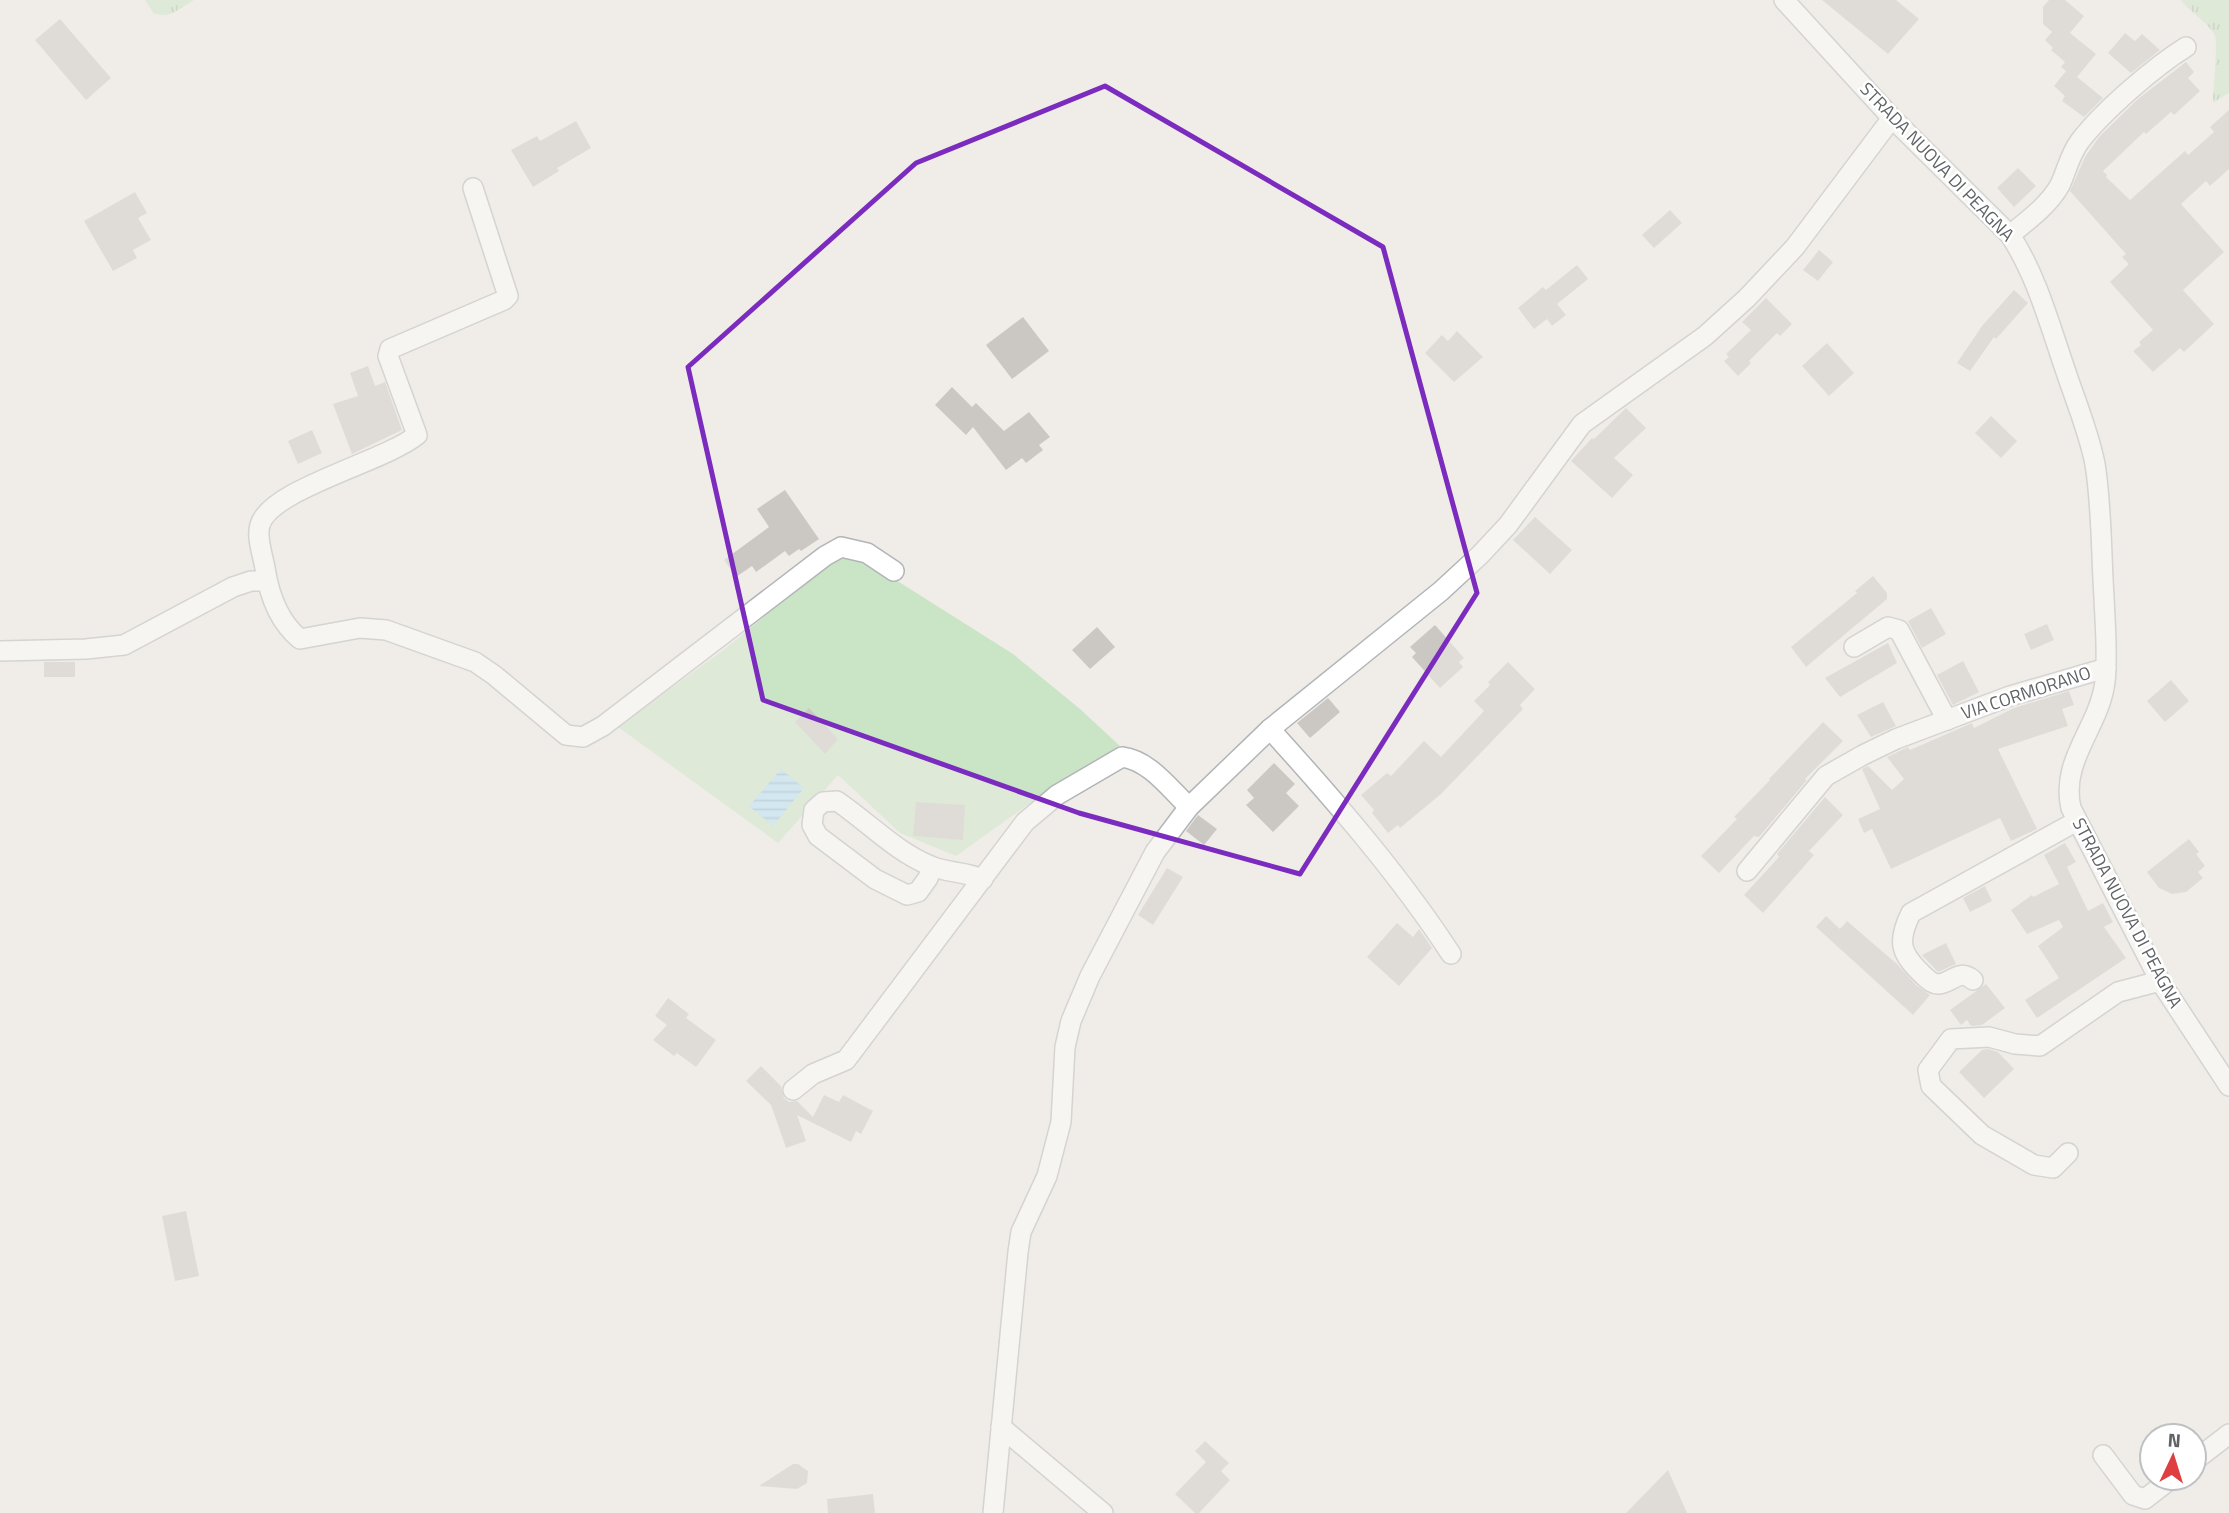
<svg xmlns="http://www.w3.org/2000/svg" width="2229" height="1513" viewBox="0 0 2229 1513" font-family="'Titillium Web',sans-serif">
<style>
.grass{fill:url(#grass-tufts)}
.green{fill:#c9e5c6}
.water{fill:url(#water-rules)}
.building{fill:#cbc8c4}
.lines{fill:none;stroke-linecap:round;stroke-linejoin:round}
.minor-casing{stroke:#b2b5b8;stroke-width:22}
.minor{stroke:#fff;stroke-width:19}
.marked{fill:none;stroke:#7b2cbf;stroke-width:5;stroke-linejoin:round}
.labels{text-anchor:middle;stroke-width:5;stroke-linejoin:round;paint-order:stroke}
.street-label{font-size:18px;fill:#5f6366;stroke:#fff}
</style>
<defs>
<pattern id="grass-tufts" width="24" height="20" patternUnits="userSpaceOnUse" patternTransform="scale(1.75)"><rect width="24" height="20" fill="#c9e5c6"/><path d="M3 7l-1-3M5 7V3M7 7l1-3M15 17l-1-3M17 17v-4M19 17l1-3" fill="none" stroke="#a6bda5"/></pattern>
<pattern id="water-rules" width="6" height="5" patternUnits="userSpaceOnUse" patternTransform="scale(1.75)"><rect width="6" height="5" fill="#aedff9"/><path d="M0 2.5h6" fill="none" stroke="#91b8cd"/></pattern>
</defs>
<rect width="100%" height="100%" fill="#f0ede8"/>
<g class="grass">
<polygon points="145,0 194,0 173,13 166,15 154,14"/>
<path d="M2181,0H2229V93L2213,103C2213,88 2218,49 2215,36C2212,26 2189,11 2181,0Z"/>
</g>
<polygon class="green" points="834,559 852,559 869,563 1013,654 1080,709 1120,746 1026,806 956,856 900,833 838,775 778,843 618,727 726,648"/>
<polygon class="water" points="781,769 804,788 773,826 749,806"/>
<g class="building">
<polygon points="1822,0 1896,0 1919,19 1888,54"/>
<polygon points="2049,0 2065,0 2084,16 2070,33 2096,54 2077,77 2103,98 2084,117 2062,101 2065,96 2054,86 2066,71 2061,67 2065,62 2051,50 2053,48 2045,40 2052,32 2043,24 2043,7"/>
<polygon points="60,19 111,78 86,100 35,40"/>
<polygon points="2125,33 2135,41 2142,34 2160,50 2131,73 2108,53"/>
<polygon points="2186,62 2194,72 2188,78 2200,91 2174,115 2171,112 2146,134 2144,132 2103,171 2107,175 2106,177 2130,200 2185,151 2188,155 2214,132 2210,127 2229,110 2229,169 2210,186 2206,181 2181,204 2224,252 2183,290 2214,324 2184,352 2180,348 2153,372 2133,351 2141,345 2139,342 2153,330 2110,282 2129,264 2122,257 2126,254 2070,191 2085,157 2099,137 2138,99"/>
<polygon points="576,121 591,148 557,168 559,171 533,187 511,150 537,136 540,141"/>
<polygon points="2018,168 2036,186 2014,207 1997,188"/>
<polygon points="135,192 147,213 138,218 151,240 133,250 137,258 113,271 84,221"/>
<polygon points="1670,210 1682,223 1654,248 1642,235"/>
<polygon points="1819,250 1833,262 1818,281 1803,270"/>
<polygon points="1577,265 1588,279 1557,304 1566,315 1552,326 1547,319 1534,329 1518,308 1543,287 1546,290"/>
<polygon points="2014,290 2028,303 1996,339 1994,337 1970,371 1957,363 1982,326"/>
<polygon points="1766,298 1792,324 1780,336 1777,333 1749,361 1751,363 1738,376 1724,361 1729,357 1726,354 1751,330 1742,322"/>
<polygon points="1023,317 1049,351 1012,379 986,345"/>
<polygon points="1457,331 1483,357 1454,382 1425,353 1442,335 1448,341"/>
<polygon points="1827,343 1854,373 1829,396 1802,366"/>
<polygon points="368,366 375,386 385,382 402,430 352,454 333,404 358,396 350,373"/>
<polygon points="952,387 972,407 976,403 1004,431 1029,412 1050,437 1039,445 1043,450 1026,463 1022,458 1006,470 973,427 966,435 935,405"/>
<polygon points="1626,408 1646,428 1614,458 1633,475 1612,498 1571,461 1592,438 1594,439"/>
<polygon points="1991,416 2017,441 2001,458 1975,433"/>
<polygon points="312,430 322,453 298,464 288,441"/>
<polygon points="785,490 819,539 801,551 799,549 789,556 785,551 756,572 752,566 736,577 724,560 769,527 757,509"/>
<polygon points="1535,517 1572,550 1550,574 1513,540"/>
<polygon points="1873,576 1887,593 1887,599 1806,667 1791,647 1857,593 1855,591"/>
<polygon points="1931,608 1946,634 1922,648 1908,621"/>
<polygon points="2047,624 2054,640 2031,650 2024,634"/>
<polygon points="1435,625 1464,658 1459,662 1463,667 1440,688 1412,657 1416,653 1410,647"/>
<polygon points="1097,627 1115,647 1090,669 1072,650"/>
<polygon points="1888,643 1897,663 1840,697 1825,678"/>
<polygon points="1963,661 1979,692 1953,705 1937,675"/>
<rect x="44" y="662" width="31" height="15"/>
<polygon points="1508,662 1535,689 1520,705 1523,709 1441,794 1400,828 1398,825 1388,833 1372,813 1374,810 1361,795 1387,773 1391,776 1424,741 1441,757 1484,711 1474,701 1490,685 1488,682"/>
<polygon points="2171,680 2189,701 2165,722 2147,701"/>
<polygon points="2069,691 2074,705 2062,709 2068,726 1998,749 2037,829 2011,841 2000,818 1891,869 1872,829 1864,833 1858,819 1880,809 1862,769 1868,766 1892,790 1904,779 1887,757 1908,747 1910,750 1972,723 1974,728 2014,708"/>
<polygon points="1328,698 1340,712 1310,738 1297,723"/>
<polygon points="1883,702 1896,726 1871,737 1857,715"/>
<polygon points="809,708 838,739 825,754 795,722"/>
<polygon points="1823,722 1843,741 1805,779 1807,780 1759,837 1754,836 1719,873 1701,856 1737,819 1734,817 1770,780 1769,779"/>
<polygon points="1274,763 1295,784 1286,793 1299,806 1273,832 1246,805 1254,798 1247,790"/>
<polygon points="1825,797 1843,815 1809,851 1814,855 1763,913 1744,895 1779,857 1777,854"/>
<polygon points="916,802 965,805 963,840 913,836"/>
<polygon points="1198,815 1217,829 1204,845 1186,831"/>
<polygon points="2189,839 2199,852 2196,854 2205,866 2198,872 2203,878 2186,892 2172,894 2159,888 2147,872"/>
<polygon points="2065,843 2076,862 2067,867 2088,911 2103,903 2113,922 2104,927 2126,958 2037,1018 2025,1000 2059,978 2038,946 2063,927 2059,920 2027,934 2011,910 2032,895 2033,897 2059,884 2044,855"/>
<polygon points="1167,868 1183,877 1153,925 1138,915"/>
<polygon points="1985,886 1992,901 1970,912 1963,898"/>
<polygon points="1826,916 1840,929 1847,921 1897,964 1916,985 1930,995 1913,1015 1816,927"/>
<polygon points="1397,923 1413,937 1419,929 1432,948 1399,986 1367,957"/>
<polygon points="1946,943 1956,964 1938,972 1922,955"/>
<polygon points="1986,984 2005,1008 1982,1025 1971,1026 1967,1020 1961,1025 1950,1010"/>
<polygon points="668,998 689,1014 686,1018 716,1040 696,1067 677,1053 674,1056 653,1040 667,1025 655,1016"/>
<polygon points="1988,1049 1998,1052 2014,1069 1984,1098 1959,1072 1982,1050"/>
<polygon points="761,1066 781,1086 784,1098 789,1102 797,1101 813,1117 824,1095 839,1102 843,1095 873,1111 861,1134 856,1131 851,1142 797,1115 806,1141 786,1148 771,1105 746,1081"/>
<polygon points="186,1211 199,1276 175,1281 162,1216"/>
<polygon points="1205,1441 1229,1463 1221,1471 1230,1480 1199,1513 1195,1513 1175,1494 1206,1462 1195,1451"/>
<polygon points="793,1464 798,1464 808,1471 807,1483 797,1489 759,1486"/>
<polygon points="1668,1470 1687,1513 1626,1513"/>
<polygon points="873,1494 875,1513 828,1513 827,1499"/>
</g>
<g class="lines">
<g class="minor-casing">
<g id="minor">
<path d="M1784,0L1892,118L2010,235C2037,276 2050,326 2066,372C2076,402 2089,433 2095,464C2102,507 2101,553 2104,597C2105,625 2108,654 2105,682C2099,728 2060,760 2071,808L2160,981L2229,1086"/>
<path d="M473,188L508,296L504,300L390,349L388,356L417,435C384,462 270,489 260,525C256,537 263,556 265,568C269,594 279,622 300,639L360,628L386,630L475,662L494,675L566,735L583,737L603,726L825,556L841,547L867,553L894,571"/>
<path d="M2010,235C2028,220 2048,206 2060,185C2067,170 2070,154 2080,141C2103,111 2154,67 2186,47"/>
<polyline points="1854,647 1888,627 1899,630 1947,720"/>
<polyline points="0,651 86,649 124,645 233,587 251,581 267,581"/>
<path d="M1270,729C1335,801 1398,873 1451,954"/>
<path d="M932,867L928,878L918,892L907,895L875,879L818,836L812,825L814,810L823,802L837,801C868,822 896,852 931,866C947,873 964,871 983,879"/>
<polyline points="1747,871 1826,776 1863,755 1896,739 2010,696 2106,668"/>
<path d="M1973,980C1958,968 1953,983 1938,984C1932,984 1929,980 1924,976C1901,954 1896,943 1911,913L2077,821"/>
<path d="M793,1090L813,1074L846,1060L1025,822L1057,795L1122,757C1149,760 1170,789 1189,807"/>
<polyline points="2068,1153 2053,1168 2034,1165 1982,1135 1931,1086 1928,1070 1951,1039 1989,1037 2015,1044 2040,1046 2118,992 2160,981"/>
<polyline points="1001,1427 1103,1513"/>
<polyline points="2103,1455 2133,1495 2145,1499 2172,1478"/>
<polyline points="2194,1461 2229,1434"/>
<polyline points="993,1513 1018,1252 1021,1232 1047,1176 1061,1122 1065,1047 1071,1021 1090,976 1155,852 1189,807 1270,729 1441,591 1480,555 1508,525 1582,424 1705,336 1747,298 1795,247 1892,118"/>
</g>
</g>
<use href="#minor" class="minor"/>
</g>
<path d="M0 0H2229V1513H0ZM1105,86L1383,247L1477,593L1300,874L1079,813L763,700L688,367L916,163Z" fill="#f0ede8" fill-opacity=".55" fill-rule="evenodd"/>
<path class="marked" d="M1105,86L1383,247L1477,593L1300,874L1079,813L763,700L688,367L916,163Z"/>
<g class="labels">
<g class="street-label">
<text transform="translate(1937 162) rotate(46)" y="6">STRADA NUOVA DI PEAGNA</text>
<text transform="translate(2026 693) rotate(-18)" y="6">VIA CORMORANO</text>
<text transform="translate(2127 913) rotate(62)" y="6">STRADA NUOVA DI PEAGNA</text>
</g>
</g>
<g transform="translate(2173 1457) rotate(4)"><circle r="33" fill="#ffffff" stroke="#bfc1c2" stroke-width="2"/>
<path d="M0-5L12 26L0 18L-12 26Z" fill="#de3f40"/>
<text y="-10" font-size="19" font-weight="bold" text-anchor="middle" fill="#5f6366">N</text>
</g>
</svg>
